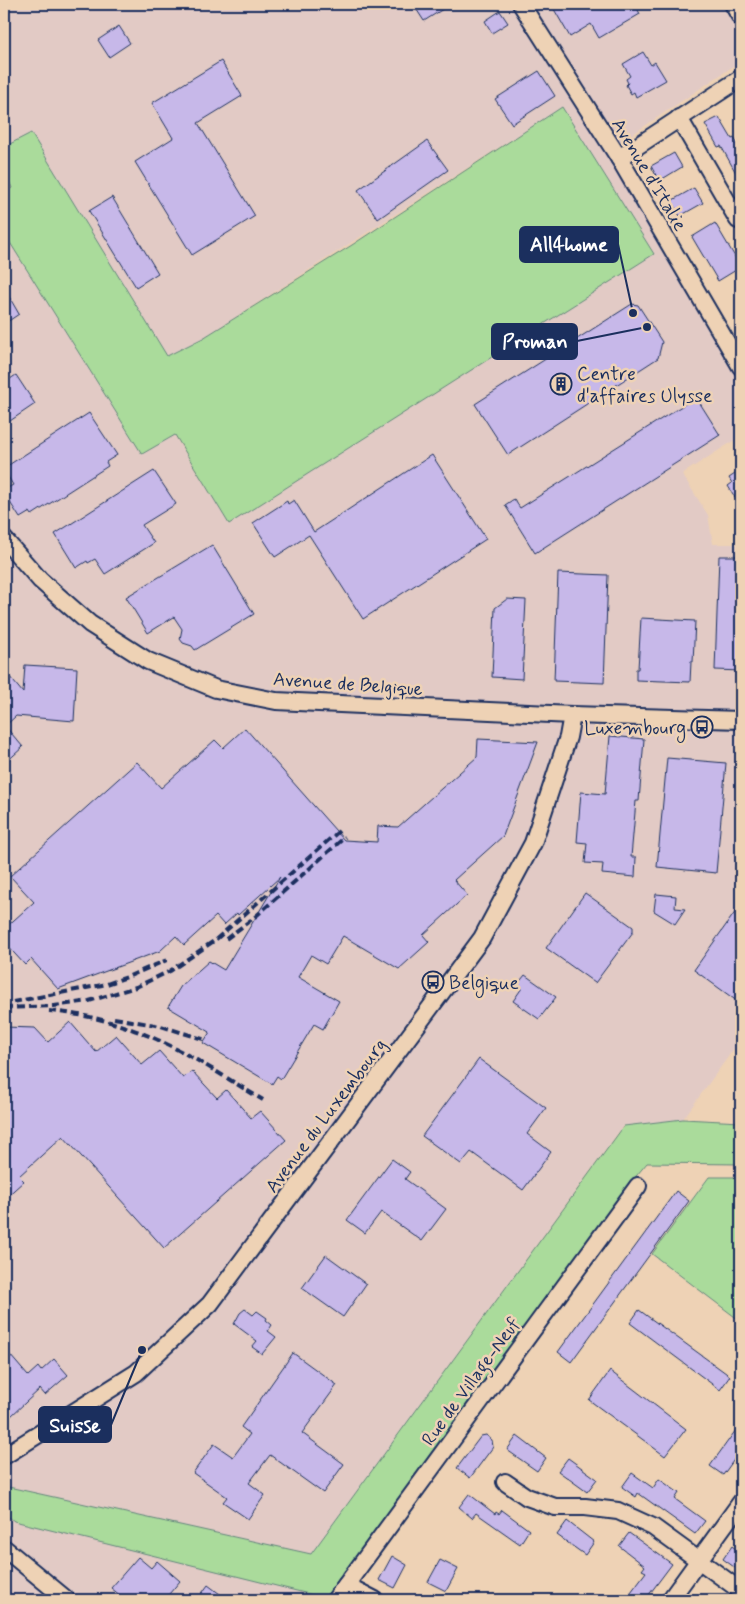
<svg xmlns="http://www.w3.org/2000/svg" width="745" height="1604" viewBox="0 0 745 1604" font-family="Mynerve,sans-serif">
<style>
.built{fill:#e2cac5}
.green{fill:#aadb9b;stroke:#62857c}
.building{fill:#c7b8e9;stroke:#1b2f5e}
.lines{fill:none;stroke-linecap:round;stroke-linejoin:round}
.minor-casing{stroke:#1b2f5e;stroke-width:20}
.minor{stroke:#eed2b5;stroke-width:16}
.rail{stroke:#1b2f5e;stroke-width:4;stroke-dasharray:8 4;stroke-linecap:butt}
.labels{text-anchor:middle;stroke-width:5;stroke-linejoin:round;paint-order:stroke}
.street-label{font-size:19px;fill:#1b2f5e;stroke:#eed2b5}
.poi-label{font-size:19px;fill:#1b2f5e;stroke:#eed2b5;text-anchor:start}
.leader{fill:none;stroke:#1b2f5e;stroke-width:2}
.callout-dot{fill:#1b2f5e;stroke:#eed2b5;stroke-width:2}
.callout{fill:#1b2f5e;stroke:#1b2f5e;stroke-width:2}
.callout-label{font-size:20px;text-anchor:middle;font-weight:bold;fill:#fff}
</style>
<rect width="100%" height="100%" fill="#eed2b5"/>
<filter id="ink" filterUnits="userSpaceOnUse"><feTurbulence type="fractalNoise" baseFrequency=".02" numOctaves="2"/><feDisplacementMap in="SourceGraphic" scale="10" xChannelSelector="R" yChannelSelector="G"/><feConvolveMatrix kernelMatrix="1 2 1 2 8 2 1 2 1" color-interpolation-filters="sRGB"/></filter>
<g filter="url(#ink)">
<g class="built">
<polygon points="4,4 741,4 741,61 621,142 741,350 741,436 682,474 708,515 713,544 741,544 741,1039 683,1119 623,1126 311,1554 4,1486 4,233 142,454 174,435 229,524 654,254 562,107 203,338 167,356 31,133 4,147"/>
<polygon points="4,1513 15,1521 325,1598 324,1600 4,1600"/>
</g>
<g class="green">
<polygon points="562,107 654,254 229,524 175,435 142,454 4,233 4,193 12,188 4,170 4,147 31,133 167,356 203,338 352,245"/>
<polygon points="683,1119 741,1122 741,1164 647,1163 632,1181 325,1598 14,1521 4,1513 4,1486 311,1554 624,1126"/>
<polygon points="709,1177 741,1177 741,1317 739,1320 652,1254"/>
</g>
<g class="building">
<polygon points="413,4 451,4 424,21"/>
<polygon points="551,4 635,4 640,14 599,38 591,24 570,37"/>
<polygon points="500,11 508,23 492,33 485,21"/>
<polygon points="119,26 130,43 109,57 98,40"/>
<polygon points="643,52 651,65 655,62 666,80 636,97 634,92 631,94 626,85 628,83 626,79 630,76 623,64"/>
<polygon points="221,61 242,96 198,123 255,216 192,255 135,162 173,138 152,103"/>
<polygon points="539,71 555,96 512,124 495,99"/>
<polygon points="719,117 732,139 734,138 741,150 741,182 721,146 718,147 705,124"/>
<polygon points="427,141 448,170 378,219 358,190"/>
<polygon points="674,153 682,167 659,181 651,166"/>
<polygon points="694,188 703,203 680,216 671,201"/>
<polygon points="112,197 158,273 136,287 89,211"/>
<polygon points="715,223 741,267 718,281 692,237"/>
<polygon points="4,288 19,314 4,324"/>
<polygon points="632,304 638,305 662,342 658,358 508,455 475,404"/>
<polygon points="16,375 35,404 4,425 4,383"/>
<polygon points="696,397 720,435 535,553 505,505 514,499 520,508"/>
<polygon points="89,413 117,455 106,462 108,466 32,515 30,512 20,518 4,493 4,490 13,485 4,470 4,468"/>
<polygon points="432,455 486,539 363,619 309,535 275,557 253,523 287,501 288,504 294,500 314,532"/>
<polygon points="741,470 741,507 728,486 732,483 729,478"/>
<polygon points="154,471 176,504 142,525 154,543 105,574 95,559 88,563 87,561 76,568 55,534"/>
<polygon points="212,545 254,614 195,650 192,646 183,643 180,639 182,629 174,617 148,633 126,597"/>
<polygon points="719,556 741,556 741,671 715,670"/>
<polygon points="558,573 608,575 604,683 554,681"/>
<polygon points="507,599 526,600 522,679 492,677 495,608"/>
<polygon points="641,618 695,621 693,662 691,662 690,682 636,680 636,669 638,669"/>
<polygon points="25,665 77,668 74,721 16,716 5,726 23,747 4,764 4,670 23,693"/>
<polygon points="245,728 344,840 377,842 378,826 398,827 477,757 478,739 538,742 503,836 454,880 467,895 423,935 429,942 399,969 343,936 326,964 311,955 298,977 339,1001 323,1029 314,1024 281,1079 277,1076 272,1084 203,1043 210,1032 168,1007 181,986 209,961 224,970 280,877 238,915 237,913 224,925 216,916 184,945 176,936 160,951 58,989 31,959 25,965 4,942 10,935 4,929 34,902 10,876 137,762 161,788 215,740 223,748"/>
<polygon points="610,736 644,739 639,801 636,801 631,857 636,857 635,877 602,874 603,864 585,863 587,843 577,842 581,792 605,794"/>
<polygon points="667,758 726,763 716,873 657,867"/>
<polygon points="585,893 633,927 633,932 595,983 546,948"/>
<polygon points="656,894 676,896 675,908 685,909 675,924 654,911"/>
<polygon points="741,904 741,1004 694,970"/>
<polygon points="525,975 556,997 539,1019 513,1001 522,988 517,985"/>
<polygon points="70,1022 96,1052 116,1035 142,1065 159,1051 183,1078 192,1071 217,1098 226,1090 251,1118 260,1111 286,1140 164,1248 63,1136 19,1176 24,1181 4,1199 4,1027 35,1028 48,1042"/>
<polygon points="479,1059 546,1108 527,1134 551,1152 523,1190 471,1152 461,1164 422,1136"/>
<polygon points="392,1159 410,1172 405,1179 446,1209 422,1241 381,1212 365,1233 347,1220"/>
<polygon points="676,1191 689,1201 571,1362 558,1352"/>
<polygon points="326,1255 366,1284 343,1317 302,1288"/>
<polygon points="245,1309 253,1315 257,1311 267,1318 266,1320 272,1325 268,1331 276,1337 262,1354 252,1347 257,1341 234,1324 240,1313"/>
<polygon points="639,1310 730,1376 720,1390 630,1323"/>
<polygon points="4,1348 28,1376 38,1367 41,1371 54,1359 68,1375 45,1395 40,1389 11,1416 4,1408"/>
<polygon points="293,1353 337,1385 302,1433 344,1464 323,1493 270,1455 249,1483 265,1495 248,1519 223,1502 227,1497 193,1473 214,1444 233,1457 250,1434 241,1427"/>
<polygon points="610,1371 686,1429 665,1456 589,1400"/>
<polygon points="741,1423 741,1450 723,1475 710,1466"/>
<polygon points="486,1435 492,1440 493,1447 470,1478 457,1468 481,1436"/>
<polygon points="517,1436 546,1458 537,1471 507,1450"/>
<polygon points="568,1458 597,1479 587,1492 558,1471"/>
<polygon points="632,1473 653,1488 659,1479 679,1493 675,1499 705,1521 695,1534 638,1493 636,1497 622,1487"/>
<polygon points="469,1494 495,1514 496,1512 499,1514 502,1510 529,1530 520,1544 476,1513 472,1518 459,1507"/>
<polygon points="567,1521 594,1542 585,1555 557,1535"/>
<polygon points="629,1533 672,1564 645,1600 625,1600 646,1572 642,1570 645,1566 619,1546"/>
<polygon points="732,1546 741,1553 741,1572 723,1559"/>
<polygon points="392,1556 407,1565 395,1588 379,1580"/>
<polygon points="138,1557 151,1568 157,1561 180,1581 164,1600 126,1600 111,1588"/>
<polygon points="440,1560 458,1569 446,1591 428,1582"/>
<polygon points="208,1585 228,1600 197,1600"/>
</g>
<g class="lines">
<g class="minor-casing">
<g id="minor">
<polyline points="521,4 619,158 741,367"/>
<polyline points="733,4 741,18"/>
<polyline points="679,118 738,220 741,221"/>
<polyline points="619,158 741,78"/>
<polyline points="4,539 40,580 90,624 148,661 216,689 276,701 572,715 741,720"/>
<polyline points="4,1456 136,1373 210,1304 482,938 533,843 568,737 572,715"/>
<polyline points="505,1482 527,1497 555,1507 585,1507 618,1511 653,1527 741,1591"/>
<polyline points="4,1548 67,1600"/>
<polyline points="346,1585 375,1600"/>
<polyline points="335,1600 638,1186"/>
<polyline points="670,1600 741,1502"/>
</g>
</g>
<use href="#minor" class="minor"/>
<g class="rail">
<polyline points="226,939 256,916 345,837"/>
<polyline points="13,1002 107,984 127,977 167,960"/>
<polyline points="4,1008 54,1006 89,1001 136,987 170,971 214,941 339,831"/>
<path d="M49,1011C83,1014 117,1022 149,1036C189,1053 226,1078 263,1100"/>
<polyline points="114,1018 161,1026 206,1040"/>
</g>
</g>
</g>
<defs>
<g id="building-ring" transform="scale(1.125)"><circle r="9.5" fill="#eed2b5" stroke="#1b2f5e" stroke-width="1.5"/><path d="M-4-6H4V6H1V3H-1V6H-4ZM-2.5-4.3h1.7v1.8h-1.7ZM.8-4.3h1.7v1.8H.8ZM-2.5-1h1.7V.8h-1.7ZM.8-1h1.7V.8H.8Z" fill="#1b2f5e"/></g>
<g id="bus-ring" transform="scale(1.125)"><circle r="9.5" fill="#eed2b5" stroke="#1b2f5e" stroke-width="1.5"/><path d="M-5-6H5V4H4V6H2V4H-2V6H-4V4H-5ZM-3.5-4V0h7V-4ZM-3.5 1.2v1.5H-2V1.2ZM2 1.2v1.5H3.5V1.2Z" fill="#1b2f5e"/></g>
</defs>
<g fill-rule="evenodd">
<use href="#building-ring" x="561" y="384"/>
<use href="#bus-ring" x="702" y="727"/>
<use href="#bus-ring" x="433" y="982"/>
</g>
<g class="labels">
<g class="street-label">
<text transform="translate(650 174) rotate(59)" y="7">Avenue d'Italie</text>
<text transform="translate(348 683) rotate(4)" y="7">Avenue de Belgique</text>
<text transform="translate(325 1115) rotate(-53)" y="7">Avenue du Luxembourg</text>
<text transform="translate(470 1381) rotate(-54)" y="7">Rue de Village-Neuf</text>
</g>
<g class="poi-label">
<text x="577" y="380">Centre<tspan x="577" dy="22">d'affaires Ulysse</tspan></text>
<text x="686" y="734" text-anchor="end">Luxembourg</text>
<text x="449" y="989">Belgique</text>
</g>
</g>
<path class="leader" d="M633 313L618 244M647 327L577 341M142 1350L111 1425"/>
<g class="callout-dot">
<circle cx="633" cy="313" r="5"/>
<circle cx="647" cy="327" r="5"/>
<circle cx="142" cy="1350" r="5"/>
</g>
<g class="callout">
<rect x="520" y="227" width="98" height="35" rx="5"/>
<rect x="492" y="324" width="85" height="35" rx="5"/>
<rect x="39" y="1407" width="72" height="35" rx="5"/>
</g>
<g class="callout-label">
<text x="569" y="251">All4home</text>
<text x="535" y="348">Proman</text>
<text x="75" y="1432">Suisse</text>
</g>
<rect width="745" height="1604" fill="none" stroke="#eed2b5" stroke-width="20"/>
<rect x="10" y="10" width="725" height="1584" fill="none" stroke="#1b2f5e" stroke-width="2" filter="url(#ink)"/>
</svg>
